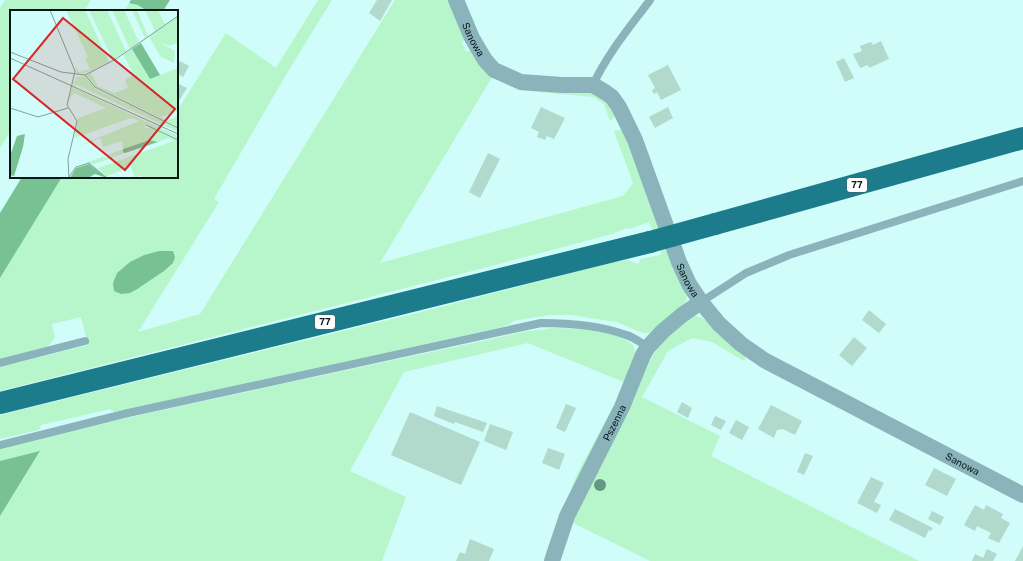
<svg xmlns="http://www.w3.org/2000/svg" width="1023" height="561" viewBox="0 0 1023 561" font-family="'Public Sans',sans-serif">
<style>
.green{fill:#b6f6ca;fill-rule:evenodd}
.forest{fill:#78c192}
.building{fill:#b1d9cc}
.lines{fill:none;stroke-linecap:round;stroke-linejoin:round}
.lane{stroke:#8ab3bb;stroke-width:8}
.street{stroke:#8ab3bb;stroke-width:16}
.primary{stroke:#1c7c8b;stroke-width:22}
.primary-bridge{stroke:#1c7c8b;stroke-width:22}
.tree{fill:#649886}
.labels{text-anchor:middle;stroke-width:4;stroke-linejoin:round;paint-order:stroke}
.shield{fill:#fff;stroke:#515d5c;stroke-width:1}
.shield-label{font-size:9px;font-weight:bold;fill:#061716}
.street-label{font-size:10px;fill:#061716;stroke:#fff}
.inset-road{fill:none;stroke:#7fa19f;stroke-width:1}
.view{fill:#d62828;fill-opacity:0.15;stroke:#d62828;stroke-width:2}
.inset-edge{fill:none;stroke:#061716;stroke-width:2}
</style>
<rect width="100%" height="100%" fill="#d0fdfa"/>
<g class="green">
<polygon points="5,0 91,0 84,11 11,11 11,130 0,148 0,8"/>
<polygon points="131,0 129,3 138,5 147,11 124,11"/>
<path d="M318,0H332L287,73L214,199L219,202L138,332L200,314L395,0H451L465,40L462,42L466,52L472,50L494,74L380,263L623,196L633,183L614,131L620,130L626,131V139L628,145L687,294L686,302L683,306L655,330L649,333H644L638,331L617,322L571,315H550L524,319L513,321L510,324L503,327L114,412L110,409L41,425L39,430L0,439V415L421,312L615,262L628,260L637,264L639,263L640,259L660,255L661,253L649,222L629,229L627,228L612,234L476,270L0,391V367L88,345L81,317L52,324L55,337L50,344L47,347L0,359V278L62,177H177V111L226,33L276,68ZM159,251H173L161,273L140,288L130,262L144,255Z"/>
<polygon points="518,86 597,92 618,112 610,121 604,104 594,97 517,90"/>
<path d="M693,316C699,316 702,318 707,321L745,355V359L744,361L712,342L692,338L668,351L642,397L720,436L711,456L919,561H650L569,521L643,370L656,351L672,332Z"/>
<path d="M553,328C578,329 613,329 633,345L636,355L627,384L572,492L547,554L545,555L578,472L626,383L528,343L404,372L350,471L406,497L382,561H0V516L40,452L0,461V448L140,415L528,331Z"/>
</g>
<g class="forest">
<polygon points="131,0 170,0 163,11 147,11 138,5 129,3"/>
<polygon points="22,177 62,177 0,278 0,213"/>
<polygon points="159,251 173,251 175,257 173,263 164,271 139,288 130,293 121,294 114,291 113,283 117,273 130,262 144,255"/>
<polygon points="40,451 0,516 0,461"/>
</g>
<g class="building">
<polygon points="377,0 392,0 380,21 369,13"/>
<polygon points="881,41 889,59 869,68 868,65 860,68 853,54 862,51 860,46 871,42 873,45"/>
<polygon points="844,58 854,78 845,82 836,62"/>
<polygon points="180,61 189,66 183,77 177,73 177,66"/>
<polygon points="668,65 681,90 661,100 657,92 654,94 652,90 655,88 648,75"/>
<polygon points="179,84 187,88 177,104 177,87"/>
<polygon points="541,107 565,118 554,139 547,136 545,140 537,137 539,132 531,128"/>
<polygon points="668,107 673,118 655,128 649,117"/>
<polygon points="488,153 500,159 480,198 469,192"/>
<polygon points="869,310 886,324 879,333 862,320"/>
<polygon points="854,337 867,348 852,366 839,355"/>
<polygon points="682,402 692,408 688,418 677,412"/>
<polygon points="566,404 576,408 565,432 556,428"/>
<polygon points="771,405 802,421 795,435 783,429 777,430 774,438 758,429"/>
<polygon points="437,406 487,423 483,432 455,422 454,424 434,416"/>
<polygon points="410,412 480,442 461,485 391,455"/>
<polygon points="715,416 726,421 721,430 711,425"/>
<polygon points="736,420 749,427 742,440 729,433"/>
<polygon points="490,424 513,432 506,450 484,441"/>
<polygon points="548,448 565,454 559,470 542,463"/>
<polygon points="805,453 813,456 804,475 797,472"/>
<polygon points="934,468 956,479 947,496 925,485"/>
<polygon points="871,477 884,483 874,502 881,505 877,513 857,503"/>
<polygon points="975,505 984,510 986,505 1003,514 1001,518 1010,523 999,543 988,538 991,533 977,526 975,531 964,525"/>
<polygon points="895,509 933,528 931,531 929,530 925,538 889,520"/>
<polygon points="932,511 944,517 940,525 928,519"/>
<polygon points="470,539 494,549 489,561 456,561 460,552 465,554"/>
<polygon points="1023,546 1023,561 1015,561"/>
<polygon points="987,549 997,554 993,561 972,561 975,554 983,558"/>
</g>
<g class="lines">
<g class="lane">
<path d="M593,85C607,54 630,27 650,0"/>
<polyline points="701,302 746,273 789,255 1023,181"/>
<polyline points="0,363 85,341"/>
<path d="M0,445L128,413L541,323C570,323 599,325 626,335C634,337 641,343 648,347"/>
</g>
<g class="street">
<path id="s1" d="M456,0L472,38L485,60L494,70L521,82L562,85H593L605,92L612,97L619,107L635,140L679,262L689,284L701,302L719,324L741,344L764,360L1023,495"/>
<path id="s2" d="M552,561L567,516L622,407L643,355L648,347L663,331L682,315L701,302"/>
</g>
<g class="primary">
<polyline points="715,224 1023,138"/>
<polyline points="0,403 650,242"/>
</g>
<polyline class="primary-bridge" points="650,242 715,224"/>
</g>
<circle class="tree" cx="600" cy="485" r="6"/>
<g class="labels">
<g class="shield">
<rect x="847" y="178" width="20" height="14" rx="3"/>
<rect x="315" y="315" width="20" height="14" rx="3"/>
</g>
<g class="shield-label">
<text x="857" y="188">77</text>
<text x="325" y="325">77</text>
</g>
<g class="street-label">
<text dy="4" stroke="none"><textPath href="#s1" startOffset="43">Sanowa</textPath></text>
<text dy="4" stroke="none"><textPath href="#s1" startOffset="403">Sanowa</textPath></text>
<text dy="4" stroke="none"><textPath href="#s2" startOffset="152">Pszenna</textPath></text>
<text dy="4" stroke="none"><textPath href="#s1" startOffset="739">Sanowa</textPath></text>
</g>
</g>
<g transform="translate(10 10)">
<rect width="168" height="168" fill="#d0fdfa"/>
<path d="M56,0H75L99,52L78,62L67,64L65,55L69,62L80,59L75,48L78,47ZM79,0H97L116,41L103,50ZM102,0H114L129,32L120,39ZM122,0H127L138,26L135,28ZM135,0H148L155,14L145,21ZM168,6L167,33L160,36L149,32L165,41L164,53L151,47L139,27L122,39L140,69L168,58V101L151,107L157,110L168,106V117L87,77L76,66L81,62L104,51L81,63L88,76L104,83L118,78L115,70L124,64L113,45ZM74,66L86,79L168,118V122L65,74L64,78L168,126V129L136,115L135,118H141L168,131V168H133L132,165L125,168L121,157L97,166L98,168L88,158L164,131L159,128L148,132L140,130L115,143L85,154L76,153L92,147L101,148L100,144L113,139L112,131L93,137L91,128L61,139L129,111L121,108L64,128L68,108L96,98L64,83L58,90L66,67Z" fill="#b6f6ca"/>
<path d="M131,33L150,65L140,69L122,39ZM15,124L13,137L4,166L0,165V146L7,126ZM140,130L148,132L115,143L113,142V139ZM79,154L97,168L85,164L78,168H60L66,158Z" fill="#78c192"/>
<path class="inset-road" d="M40,0L65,61L57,95L67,111L58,149L59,168M0,42L51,62L75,65L106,49L168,6M0,48L168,124M75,65L85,77L168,118M0,98L28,107L58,98M136,115L168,130M59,167L66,157L79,153L97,168"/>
<path class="view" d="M53,8L165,99L115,160L3,69Z"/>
<rect width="168" height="168" class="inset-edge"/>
</g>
</svg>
